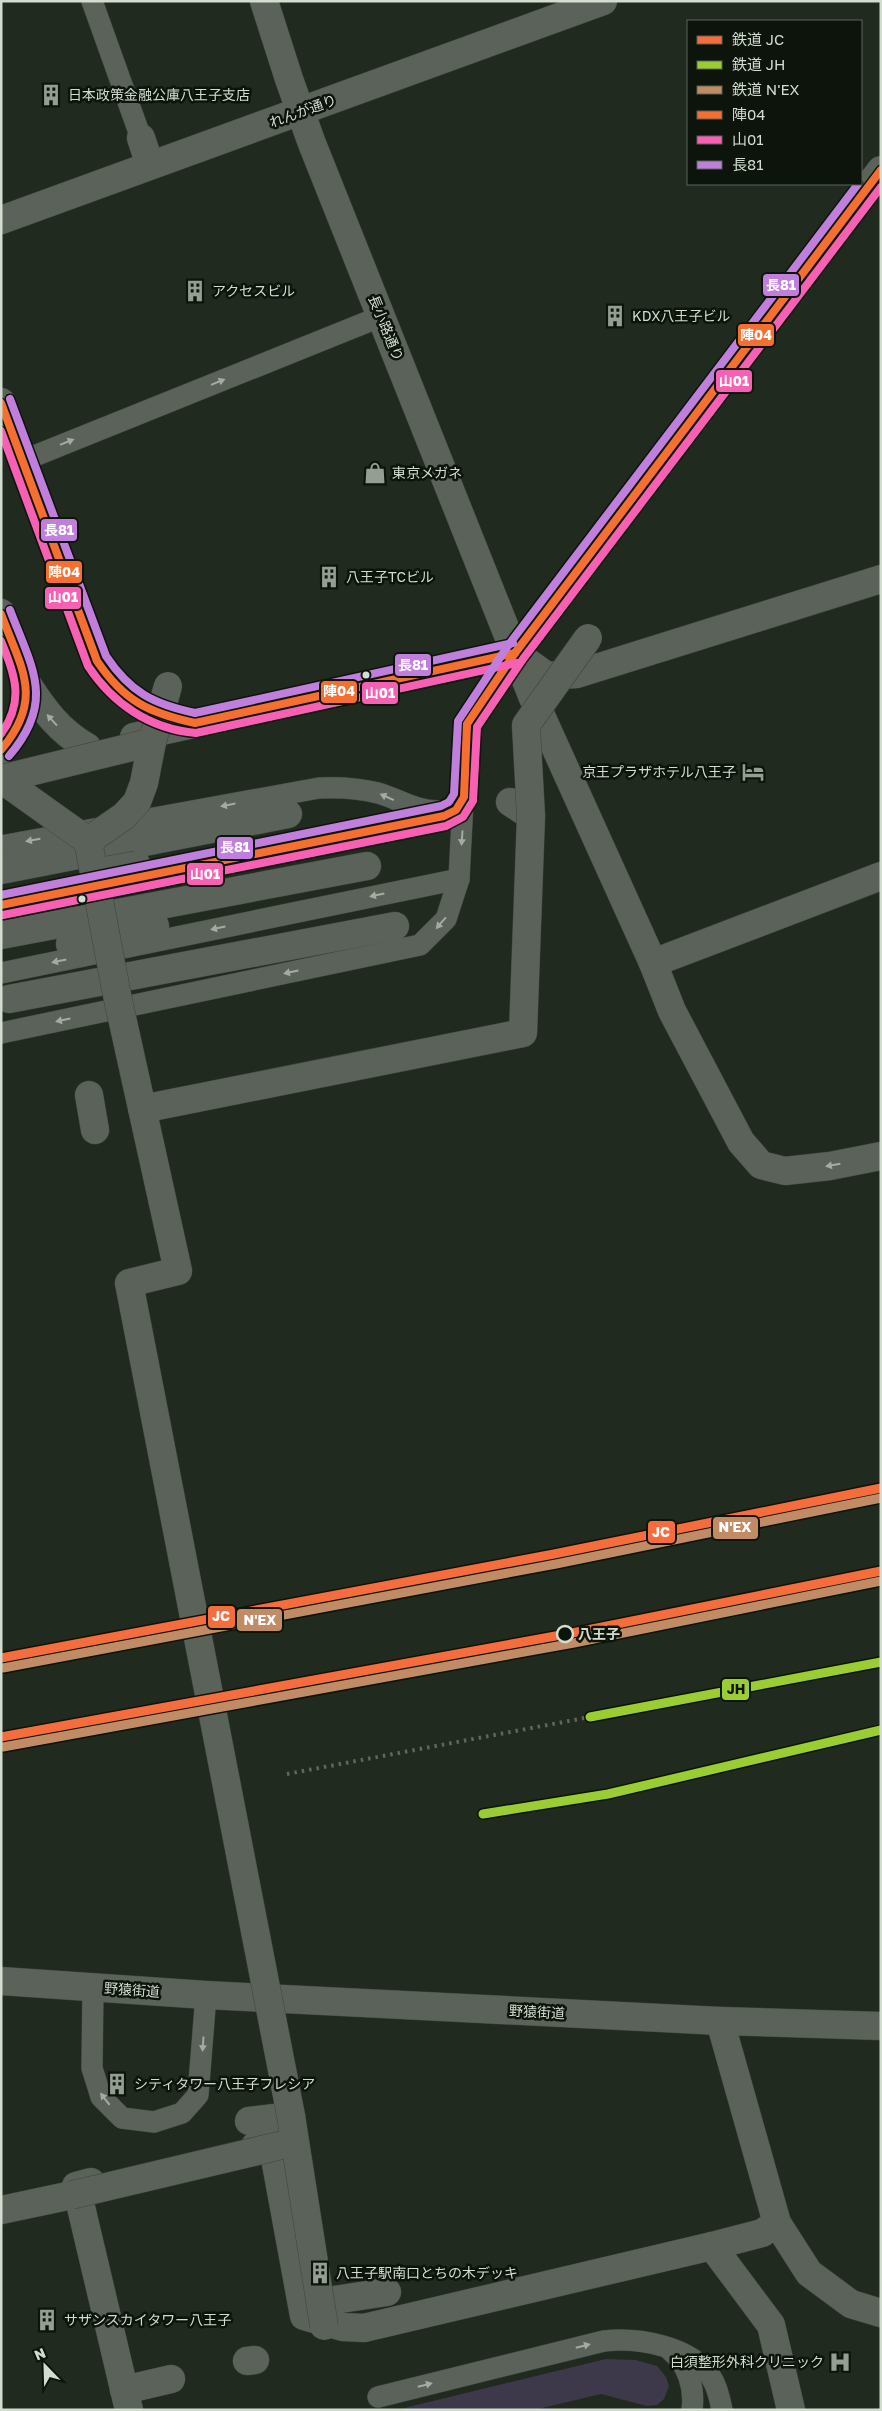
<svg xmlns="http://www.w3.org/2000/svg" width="882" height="2411" viewBox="0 0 882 2411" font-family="'Golos Text','Noto Sans JP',sans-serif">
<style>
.green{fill:#3d394a}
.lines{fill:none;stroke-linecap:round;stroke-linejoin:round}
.service-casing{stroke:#3e463d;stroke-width:22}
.pedestrian-casing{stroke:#3e463d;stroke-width:29}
.minor-casing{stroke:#3e463d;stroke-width:29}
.tertiary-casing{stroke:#3e463d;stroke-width:29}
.service{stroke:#5b6259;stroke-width:21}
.pedestrian{stroke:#5b6259;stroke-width:28}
.minor{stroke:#5b6259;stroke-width:28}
.tertiary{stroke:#5b6259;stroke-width:28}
.rail{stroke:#60665f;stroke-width:4;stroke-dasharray:2.5 5;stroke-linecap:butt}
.pedestrian-bridge-casing{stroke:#3e463d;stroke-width:29;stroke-linecap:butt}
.pedestrian-bridge{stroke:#5b6259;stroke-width:28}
.bus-1-casing{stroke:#0c140b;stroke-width:11}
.bus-2-casing{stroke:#0c140b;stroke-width:11}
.bus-3-casing{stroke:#0c140b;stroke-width:11}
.bus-1{stroke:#f46f30;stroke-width:8}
.bus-2{stroke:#f860b3;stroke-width:8}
.bus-3{stroke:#c07fdc;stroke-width:8}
.rail-1-casing{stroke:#0c140b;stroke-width:12}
.rail-2-casing{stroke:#0c140b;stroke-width:12}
.rail-3-casing{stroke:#0c140b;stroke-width:12}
.rail-1{stroke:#f56c3d;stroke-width:9}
.rail-2{stroke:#9acd32;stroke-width:9}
.rail-3{stroke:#c18c65;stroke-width:9}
.oneway{fill:#a2aca0}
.bus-dot{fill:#d2ddd0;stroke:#0c140b;stroke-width:2}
.stop-dot{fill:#0c140b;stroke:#d2ddd0;stroke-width:2.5}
.labels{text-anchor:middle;stroke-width:5;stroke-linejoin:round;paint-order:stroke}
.poi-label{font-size:14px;fill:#d2ddd0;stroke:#0c140b;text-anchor:start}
.street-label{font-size:14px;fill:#d2ddd0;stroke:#0c140b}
.stop-label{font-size:14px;font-weight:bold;fill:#d2ddd0;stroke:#0c140b;text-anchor:start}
.line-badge{stroke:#0c140b;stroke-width:2}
.badge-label{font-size:14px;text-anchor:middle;font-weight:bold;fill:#fff}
.pale-badge-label{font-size:14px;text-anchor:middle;font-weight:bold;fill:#111}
</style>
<rect width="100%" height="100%" fill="#202a1e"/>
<polygon class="green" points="606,2359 636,2360 657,2366 666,2377 669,2386 664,2399 657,2405 647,2406 601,2394 534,2410 396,2410"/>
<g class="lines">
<g class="service-casing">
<g id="service">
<polyline points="92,1 141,138"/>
<polyline points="22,461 382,316"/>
<path d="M1,846L319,788C339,787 358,788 378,793C399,799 415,811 438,811"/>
<polyline points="1,905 444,816 456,810 464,797"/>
<polyline points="1,973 459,879"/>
<polyline points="1,1033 420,945 446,919 459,879 467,724 515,653"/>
<polyline points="93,1987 92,2068 101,2097 122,2118 154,2122 182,2113 198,2095 206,1995"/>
<path d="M671,2351C688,2365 695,2388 692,2410"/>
<path d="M378,2397L604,2341C637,2337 691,2346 711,2377C717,2386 720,2399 722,2410"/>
</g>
</g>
<g class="pedestrian-casing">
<g id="pedestrian">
<polyline points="510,802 531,816"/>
<polyline points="1,870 288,814"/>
<polyline points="1,935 367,866"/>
<polyline points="70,944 155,926"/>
<polyline points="9,999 395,926"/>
<polyline points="89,1095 95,1130"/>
<polyline points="249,2121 291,2116"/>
<polyline points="255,2146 272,2142 304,2316 343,2327 364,2328 712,2246 762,2233 777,2223"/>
<polyline points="91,2182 76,2186 129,2410"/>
<polyline points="1,2210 72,2195"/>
<polyline points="712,2246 771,2325 791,2410"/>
<polyline points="321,2302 387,2292"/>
<polyline points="247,2361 255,2360"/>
<polyline points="124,2390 171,2379"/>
</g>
</g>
<g class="minor-casing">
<g id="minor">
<polyline points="264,1 289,79 311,141 533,698 653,963 672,1011 741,1142 761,1165 785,1171 830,1166 881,1156"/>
<polyline points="141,138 150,165"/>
<polyline points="515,653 547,676 577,674 881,579"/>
<polyline points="653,963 881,876"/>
<polyline points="720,2021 777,2223 809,2273 851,2304 881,2313"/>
</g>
</g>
<g class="tertiary-casing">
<g id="tertiary">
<polyline points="1,220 603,1"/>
<path d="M1,402L97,661C117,694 143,714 181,720"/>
<path d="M1,613C9,636 21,659 26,683C31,705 16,734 1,750"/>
<path d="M27,684C44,710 59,731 87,747"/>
<polyline points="134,737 515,653 881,170"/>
<polyline points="1,1981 206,1995 720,2021 881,2026"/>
</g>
</g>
<use href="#service" class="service"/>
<use href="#pedestrian" class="pedestrian"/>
<use href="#minor" class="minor"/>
<use href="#tertiary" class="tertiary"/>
<polyline class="rail" points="287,1774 590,1717"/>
<g class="pedestrian-bridge-casing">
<g id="pedestrian-bridge">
<polyline points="1,779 88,841 117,995 178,1271 129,1283 291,2116 324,2326"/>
<polyline points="1,779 152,742"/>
<polyline points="88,841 124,816 137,802 144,783 152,742 168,686"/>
<polyline points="94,873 137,865"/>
<polyline points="142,1109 523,1033 531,816 526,725 588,638"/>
<polyline points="72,2195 295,2142"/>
</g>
</g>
<use href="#pedestrian-bridge" class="pedestrian-bridge"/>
<g class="bus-1-casing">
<g id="bus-1">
<path d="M1,403L97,661C124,701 149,713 195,723L515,653"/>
<path d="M1,614C21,668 45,698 1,750"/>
<polyline points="1,905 444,816 456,810 464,797 467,724 515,653 881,170"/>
</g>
</g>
<g class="bus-2-casing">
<g id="bus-2">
<path d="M1,431L88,666C113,704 150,729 196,733L517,663"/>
<path d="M1,641C15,676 25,700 1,734"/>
<polyline points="3,915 446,826 463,817 473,801 477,727 523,659 881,187"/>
</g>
</g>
<g class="bus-3-casing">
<g id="bus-3">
<path d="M10,399L106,656C130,692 153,704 195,713L513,643"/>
<path d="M9,756C56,701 32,668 10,610"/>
<polyline points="1,895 441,806 449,802 454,794 458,721 507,647 858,184"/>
</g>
</g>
<use href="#bus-1" class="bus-1"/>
<use href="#bus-2" class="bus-2"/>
<use href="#bus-3" class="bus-3"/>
<g class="rail-1-casing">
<g id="rail-1">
<polyline points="1,1658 554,1554 881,1488"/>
<polyline points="1,1737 572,1633 881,1571"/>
</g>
</g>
<g class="rail-2-casing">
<g id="rail-2">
<polyline points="590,1717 881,1662"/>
<polyline points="483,1814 608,1794 881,1730"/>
</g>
</g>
<g class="rail-3-casing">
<g id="rail-3">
<polyline points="3,1668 556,1564 881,1498"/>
<polyline points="3,1747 574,1643 881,1581"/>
</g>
</g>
<use href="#rail-1" class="rail-1"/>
<use href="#rail-2" class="rail-2"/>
<use href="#rail-3" class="rail-3"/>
</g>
<defs><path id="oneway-solid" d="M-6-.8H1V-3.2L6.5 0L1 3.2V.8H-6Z" transform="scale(1.25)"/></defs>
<g class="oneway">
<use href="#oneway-solid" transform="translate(218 382) rotate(-22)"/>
<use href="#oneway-solid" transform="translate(67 442) rotate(-22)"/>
<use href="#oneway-solid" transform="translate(52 720) rotate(-132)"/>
<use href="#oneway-solid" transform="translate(387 797) rotate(-156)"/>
<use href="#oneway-solid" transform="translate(228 805) rotate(169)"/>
<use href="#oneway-solid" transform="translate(462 838) rotate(94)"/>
<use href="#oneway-solid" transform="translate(33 840) rotate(170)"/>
<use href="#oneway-solid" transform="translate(377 895) rotate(168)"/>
<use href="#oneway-solid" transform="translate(441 923) rotate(131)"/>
<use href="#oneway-solid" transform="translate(218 928) rotate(168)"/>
<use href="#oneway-solid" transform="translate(59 961) rotate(168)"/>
<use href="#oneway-solid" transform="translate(291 972) rotate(168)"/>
<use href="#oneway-solid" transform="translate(63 1020) rotate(168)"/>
<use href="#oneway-solid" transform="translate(833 1165) rotate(170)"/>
<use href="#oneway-solid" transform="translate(203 2044) rotate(94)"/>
<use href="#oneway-solid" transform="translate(105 2099) rotate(-128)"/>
<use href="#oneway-solid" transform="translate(583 2346) rotate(-14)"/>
<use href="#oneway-solid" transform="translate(425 2385) rotate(-14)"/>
</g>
<defs>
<g id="building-bare" transform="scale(1.725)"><path d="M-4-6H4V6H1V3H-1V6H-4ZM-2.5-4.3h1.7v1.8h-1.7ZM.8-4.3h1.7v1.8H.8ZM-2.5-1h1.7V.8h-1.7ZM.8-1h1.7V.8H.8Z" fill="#949e92" stroke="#0c140b" stroke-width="2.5" paint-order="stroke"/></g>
<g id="shop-bare" transform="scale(1.725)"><path d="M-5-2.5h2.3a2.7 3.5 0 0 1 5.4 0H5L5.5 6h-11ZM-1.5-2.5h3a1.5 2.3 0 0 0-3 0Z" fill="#949e92" stroke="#0c140b" stroke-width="2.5" paint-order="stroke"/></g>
<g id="hotel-bare" transform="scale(1.725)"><path d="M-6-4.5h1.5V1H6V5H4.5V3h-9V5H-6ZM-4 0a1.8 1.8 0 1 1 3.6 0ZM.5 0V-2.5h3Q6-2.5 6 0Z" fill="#949e92" stroke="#0c140b" stroke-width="2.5" paint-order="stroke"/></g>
<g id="hospital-bare" transform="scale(1.725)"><path d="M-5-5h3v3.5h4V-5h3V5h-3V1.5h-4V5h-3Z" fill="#949e92" stroke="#0c140b" stroke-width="2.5" paint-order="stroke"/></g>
</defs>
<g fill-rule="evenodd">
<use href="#building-bare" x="51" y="95"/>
<use href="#building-bare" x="195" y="291"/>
<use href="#building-bare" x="615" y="316"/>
<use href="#shop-bare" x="375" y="473"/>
<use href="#building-bare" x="329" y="577"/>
<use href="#hotel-bare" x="753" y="772"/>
<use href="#building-bare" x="117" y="2084"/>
<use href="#building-bare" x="320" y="2273"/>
<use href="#building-bare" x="47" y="2320"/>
<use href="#hospital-bare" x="840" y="2362"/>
</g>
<g class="bus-dot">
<circle cx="366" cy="675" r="4.5"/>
<circle cx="82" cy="899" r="4.5"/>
</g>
<circle class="stop-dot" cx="565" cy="1634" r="8"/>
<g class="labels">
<g class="poi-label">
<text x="68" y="100">日本政策金融公庫八王子支店</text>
<text x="212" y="296">アクセスビル</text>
<text x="632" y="321">KDX八王子ビル</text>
<text x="392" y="478">東京メガネ</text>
<text x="346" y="582">八王子TCビル</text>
<text x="736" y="777" text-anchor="end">京王プラザホテル八王子</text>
<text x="134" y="2089">シティタワー八王子フレシア</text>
<text x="336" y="2278">八王子駅南口とちの木デッキ</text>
<text x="64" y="2325">サザンスカイタワー八王子</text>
<text x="824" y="2367" text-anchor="end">白須整形外科クリニック</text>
</g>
<g class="street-label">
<text transform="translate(303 111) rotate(-20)" y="5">れんが通り</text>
<text transform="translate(386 328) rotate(68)" y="5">長小路通り</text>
<text transform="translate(132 1990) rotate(4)" y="5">野猿街道</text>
<text transform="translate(537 2012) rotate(3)" y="5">野猿街道</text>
</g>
<g class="stop-label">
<text x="578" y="1639">八王子</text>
</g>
</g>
<g class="line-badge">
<rect x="762" y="273" width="38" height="24" rx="5" fill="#c07fdc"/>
<rect x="737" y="323" width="38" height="24" rx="5" fill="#f46f30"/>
<rect x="715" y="369" width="38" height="24" rx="5" fill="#f860b3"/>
<rect x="40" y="518" width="38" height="24" rx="5" fill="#c07fdc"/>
<rect x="45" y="560" width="38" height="24" rx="5" fill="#f46f30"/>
<rect x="44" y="586" width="38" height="24" rx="5" fill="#f860b3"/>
<rect x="394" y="653" width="38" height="24" rx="5" fill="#c07fdc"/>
<rect x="320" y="680" width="38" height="24" rx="5" fill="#f46f30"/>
<rect x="361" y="681" width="38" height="24" rx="5" fill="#f860b3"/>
<rect x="216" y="836" width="38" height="24" rx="5" fill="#c07fdc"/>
<rect x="186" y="862" width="38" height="24" rx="5" fill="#f860b3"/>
<rect x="712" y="1516" width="47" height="24" rx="5" fill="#c18c65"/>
<rect x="647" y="1520" width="29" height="24" rx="5" fill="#f56c3d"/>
<rect x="207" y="1605" width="29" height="24" rx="5" fill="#f56c3d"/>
<rect x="236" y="1608" width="47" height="24" rx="5" fill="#c18c65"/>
<rect x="721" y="1678" width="29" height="23" rx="5" fill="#9acd32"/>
</g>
<g class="badge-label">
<text x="781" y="290">長81</text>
<text x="756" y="340">陣04</text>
<text x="734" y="386">山01</text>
<text x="59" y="535">長81</text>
<text x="64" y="577">陣04</text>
<text x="63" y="602">山01</text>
<text x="413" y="670">長81</text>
<text x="339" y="696">陣04</text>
<text x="380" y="698">山01</text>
<text x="235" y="852">長81</text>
<text x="205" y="879">山01</text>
<text x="735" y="1532">N'EX</text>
<text x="661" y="1537">JC</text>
<text x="221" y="1621">JC</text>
<text x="260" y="1625">N'EX</text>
</g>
<g class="pale-badge-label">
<text x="736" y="1694">JH</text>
</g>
<rect width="882" height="2411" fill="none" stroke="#d2ddd0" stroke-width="5"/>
<rect x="687" y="20" width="175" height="165" fill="#0c140b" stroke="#5b645a"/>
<rect x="697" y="36" width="25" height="8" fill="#f56c3d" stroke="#5b645a"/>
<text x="732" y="45" font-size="15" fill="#d2ddd0">鉄道 JC</text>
<rect x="697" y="61" width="25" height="8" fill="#9acd32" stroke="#5b645a"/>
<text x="732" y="70" font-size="15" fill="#d2ddd0">鉄道 JH</text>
<rect x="697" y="86" width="25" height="8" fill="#c18c65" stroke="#5b645a"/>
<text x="732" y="95" font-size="15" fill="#d2ddd0">鉄道 N'EX</text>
<rect x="697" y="111" width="25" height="8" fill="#f46f30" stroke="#5b645a"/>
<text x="732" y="120" font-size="15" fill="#d2ddd0">陣04</text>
<rect x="697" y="136" width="25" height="8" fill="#f860b3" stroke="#5b645a"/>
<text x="732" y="145" font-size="15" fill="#d2ddd0">山01</text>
<rect x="697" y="161" width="25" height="8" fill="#c07fdc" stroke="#5b645a"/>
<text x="732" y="170" font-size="15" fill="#d2ddd0">長81</text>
<g transform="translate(45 2366) rotate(337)" stroke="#0c140b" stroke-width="4" paint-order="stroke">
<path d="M0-4L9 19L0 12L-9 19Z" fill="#d2ddd0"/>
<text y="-8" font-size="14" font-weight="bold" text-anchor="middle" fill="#d2ddd0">N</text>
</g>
</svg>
